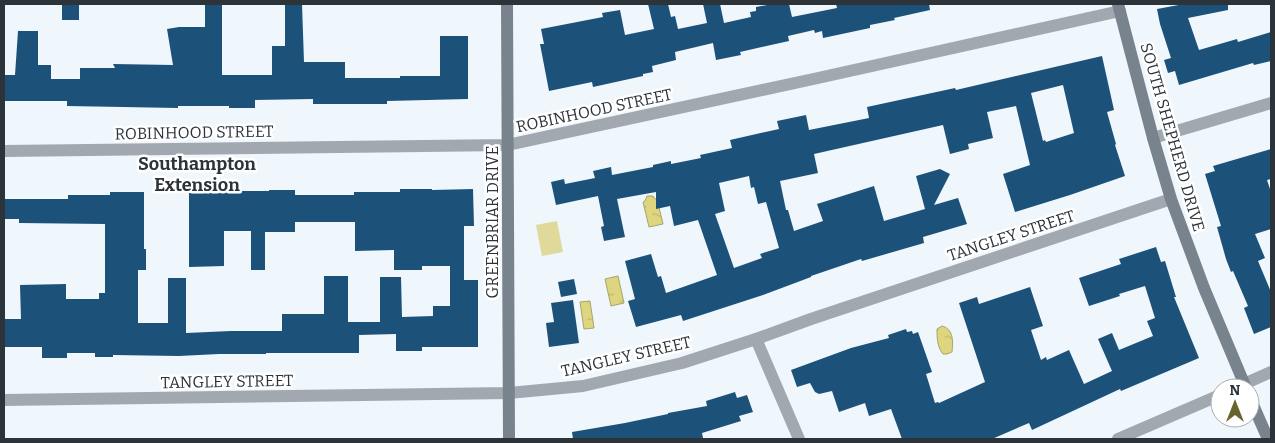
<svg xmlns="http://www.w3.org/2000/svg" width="1275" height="443" viewBox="0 0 1275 443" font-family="Bitter,serif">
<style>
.green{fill:#dfd99a}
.water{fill:url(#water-ripples);stroke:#a9a46a}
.building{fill:#1c5279;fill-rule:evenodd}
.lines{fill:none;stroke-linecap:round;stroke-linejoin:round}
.minor{stroke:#a1a8af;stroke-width:12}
.secondary{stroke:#79838d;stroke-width:12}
.labels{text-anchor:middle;stroke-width:5;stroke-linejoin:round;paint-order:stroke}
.street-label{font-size:16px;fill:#2c3339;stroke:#fff}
.neighbourhood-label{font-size:18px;font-weight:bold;fill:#2c3339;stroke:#fff}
</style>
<defs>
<pattern id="water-ripples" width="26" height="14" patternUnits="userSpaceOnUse" patternTransform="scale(1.25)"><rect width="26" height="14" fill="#ded57f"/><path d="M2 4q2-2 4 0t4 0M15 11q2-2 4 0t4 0" fill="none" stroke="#bfb76e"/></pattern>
</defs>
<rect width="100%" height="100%" fill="#eff6fc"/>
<polygon class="green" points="557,221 563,252 542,256 536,225"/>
<g class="water">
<polygon points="647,196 653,196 655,199 657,199 663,224 649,227 643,202 645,201"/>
<polygon points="618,276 624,303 611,306 605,279"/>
<polygon points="590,301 594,328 584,329 580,302"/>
<path d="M942,326C954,329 953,342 952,352L947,354H943C937,347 937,337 937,329Z"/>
</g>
<g class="building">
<rect x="62" y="4" width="17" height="16"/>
<polygon points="205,4 222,4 222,75 272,75 272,46 285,46 285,4 302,4 304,62 345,62 345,78 400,78 400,76 440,76 440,36 468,36 468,99 387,101 387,104 313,104 313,99 255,100 255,108 229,108 229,106 178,106 178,108 67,106 67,101 4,101 4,75 15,75 18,31 38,31 38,65 51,65 51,79 80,79 80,68 115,68 113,64 173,65 167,29 179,27 205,27"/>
<polygon points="648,4 668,4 671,17 675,16 678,29 707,23 703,4 720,4 724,23 751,17 750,12 756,11 756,7 772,4 789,4 792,17 837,8 836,4 929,4 930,10 894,18 895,20 870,25 870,28 823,38 822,31 815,33 814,30 788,36 789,41 740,52 741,55 716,60 713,43 675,52 676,60 652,66 653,72 643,74 643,76 593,87 592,82 549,91 540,44 544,44 541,29 603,17 602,13 620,10 625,35 654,29"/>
<polygon points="1184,4 1228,4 1228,10 1188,18 1199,50 1237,39 1238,42 1271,32 1271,61 1254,65 1253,63 1179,85 1175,71 1168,73 1164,60 1171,58 1160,24 1157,9"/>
<path d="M1102,56L1114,110L1107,112L1116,144L1115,145L1125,176L1070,195L1015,212L1003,174L1030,165L1016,106L987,112L993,138L968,144L969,149L950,154L943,125L814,154L818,173L780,181L786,210H788L794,231L823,221L817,204L874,186L884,221L925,209L916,176L940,169L950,174L934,205L958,198L967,224L923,237L924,243L862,261L861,259L811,276V277L763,295L683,321L681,315L636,327L628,301L635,299L625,261L651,254L658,277L661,276L666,293L717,275L698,220L674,226L670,206L656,209V192L617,199L625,237L604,241L601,227L604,226L598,196L556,205L551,182L564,179L565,184L595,178L593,171L611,167L612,175L653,167V165L671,161V164L701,158L700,155L732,148L730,140L779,129L777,121L806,115L809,130L869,118L867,107L955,88L956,90ZM1063,85L1074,133L1046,142L1045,140L1043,141L1031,93ZM749,176L751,188L754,187L758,204L766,202L779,248L760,254L762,258L734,268L715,214L725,211L719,183Z"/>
<polygon points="1271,149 1271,179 1267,180 1271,192 1271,229 1255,234 1265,258 1258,261 1271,292 1271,327 1254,334 1244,308 1248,306 1233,271 1231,272 1226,259 1217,227 1221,226 1205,174 1215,171 1213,166"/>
<polygon points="400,189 432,189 432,190 473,189 474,226 464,226 464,280 478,280 478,347 422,347 422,351 396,351 396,334 359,335 359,353 266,353 266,354 219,354 179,356 113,355 113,357 95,357 95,353 67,353 67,358 42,358 42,347 4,347 4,319 21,319 20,285 66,284 66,299 99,299 99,293 105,293 105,224 19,223 19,219 4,219 4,199 68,199 68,195 110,195 110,192 144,192 144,249 146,249 146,270 138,270 138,323 168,323 168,278 186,278 186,333 231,331 282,331 282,314 324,314 324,276 348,276 348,322 380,322 380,277 401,277 402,317 433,316 433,306 450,306 450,266 422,266 422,270 394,270 394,250 355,251 355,222 295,222 295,232 265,232 265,270 251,270 251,231 224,231 224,266 189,267 189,191 269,191 269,190 295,190 295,195 354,195 354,192 400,192"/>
<polygon points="1156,247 1161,262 1165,261 1176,297 1174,297 1199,358 1121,391 1120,389 1032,430 1029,423 992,439 902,439 891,409 869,416 865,403 839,412 832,391 819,394 815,392 810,383 797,387 791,370 851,348 889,338 888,335 906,329 907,332 912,331 913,334 918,332 932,372 926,374 935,403 938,402 939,403 985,382 959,303 977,297 979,304 1030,287 1043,326 1031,330 1041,360 1046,357 1047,360 1069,350 1084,384 1112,371 1098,339 1112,333 1119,350 1153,336 1147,321 1155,318 1145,286 1119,294 1120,296 1089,306 1079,278 1121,264 1119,259"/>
<polygon points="574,279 577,294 561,297 558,282"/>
<polygon points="573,300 579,343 549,347 546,323 554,322 551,303"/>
<polygon points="735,392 737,398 747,395 753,412 739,416 741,421 702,433 703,438 695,439 573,439 572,432 625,423 668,414 668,413 707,406 706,401"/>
</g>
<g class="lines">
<g class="minor">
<polyline points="1153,138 1271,103"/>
<polyline points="4,151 508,145 818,78 1120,11"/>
<polyline points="756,339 799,439"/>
<polyline points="1235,388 1271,372"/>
<polyline points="4,400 509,393 583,386 682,363 756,339 811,319 1171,199"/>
<polyline points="1118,439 1220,395"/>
</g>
<g class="secondary">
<polyline points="507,4 509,439"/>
<polyline points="1118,4 1153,138 1171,199 1204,288 1246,388"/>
<polyline points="1250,398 1268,439"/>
</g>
</g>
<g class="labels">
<g class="street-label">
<text transform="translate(594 110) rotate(-12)" y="6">ROBINHOOD STREET</text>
<text transform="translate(194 132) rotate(-1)" y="6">ROBINHOOD STREET</text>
<text transform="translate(1173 137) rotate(74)" y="6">SOUTH SHEPHERD DRIVE</text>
<text transform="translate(492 222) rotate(-90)" y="6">GREENBRIAR DRIVE</text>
<text transform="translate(1011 235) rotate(-18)" y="6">TANGLEY STREET</text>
<text transform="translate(626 356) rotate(-13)" y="6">TANGLEY STREET</text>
<text transform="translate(227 381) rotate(-1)" y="6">TANGLEY STREET</text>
</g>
<g class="neighbourhood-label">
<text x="197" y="170">Southampton<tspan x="197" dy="21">Extension</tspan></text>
</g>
</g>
<rect width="1275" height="443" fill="none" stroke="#2c3339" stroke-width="10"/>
<g transform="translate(1235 403)"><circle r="24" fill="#ffffff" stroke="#abadb0"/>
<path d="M0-4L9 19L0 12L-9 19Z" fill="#68622f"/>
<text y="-8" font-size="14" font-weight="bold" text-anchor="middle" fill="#2c3339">N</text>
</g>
</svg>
